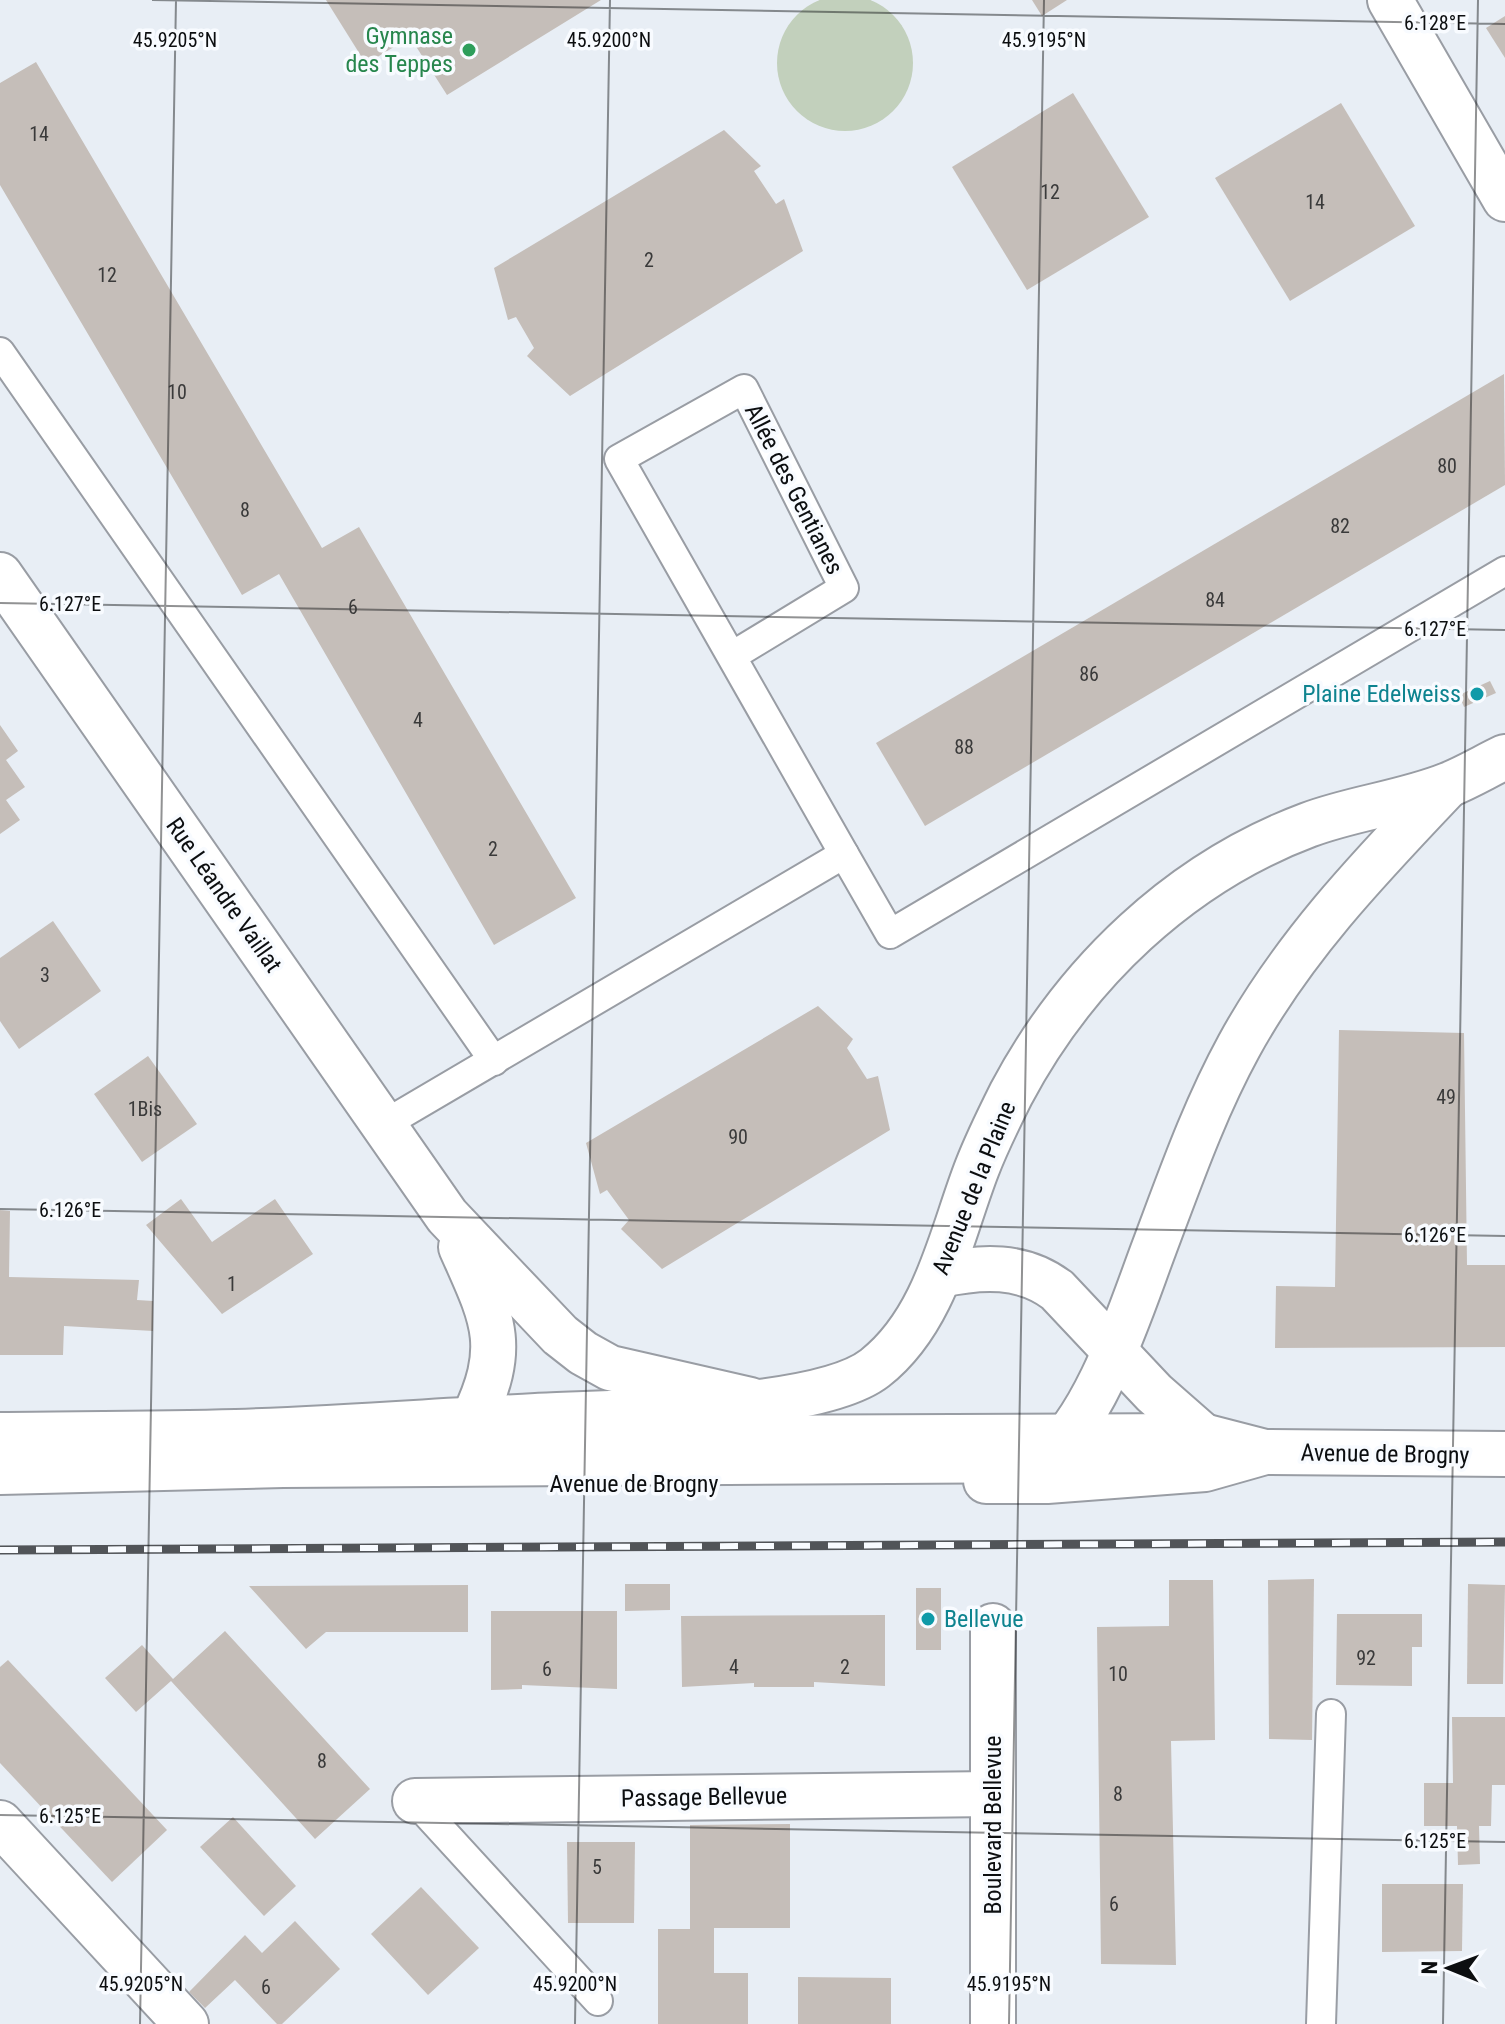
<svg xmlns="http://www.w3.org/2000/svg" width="1505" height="2024" viewBox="0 0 1505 2024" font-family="'Roboto Condensed',sans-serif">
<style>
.green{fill:#c2d0bc}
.building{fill:#c5beb9}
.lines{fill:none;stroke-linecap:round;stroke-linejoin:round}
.service-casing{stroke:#999da4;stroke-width:32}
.minor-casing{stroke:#999da4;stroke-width:48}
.secondary-casing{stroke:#999da4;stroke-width:48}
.primary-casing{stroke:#999da4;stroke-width:48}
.service{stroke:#fff;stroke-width:28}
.minor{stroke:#fff;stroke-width:44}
.secondary{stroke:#fff;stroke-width:44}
.primary{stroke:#fff;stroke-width:44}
.rail-casing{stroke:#515458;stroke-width:9}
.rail{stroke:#f8fbff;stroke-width:6;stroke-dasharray:18;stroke-linecap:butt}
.ticks{fill:none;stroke:#0c0e10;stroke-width:2;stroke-opacity:0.45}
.leisure-dot{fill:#2e9e5b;stroke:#f8fbff;stroke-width:3}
.culture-dot{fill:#0f9aa8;stroke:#f8fbff;stroke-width:3}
.labels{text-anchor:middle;stroke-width:7;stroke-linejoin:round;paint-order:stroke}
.number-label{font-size:20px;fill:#3a3a3a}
.leisure-label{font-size:24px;fill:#27864d;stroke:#f8fbff;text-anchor:end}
.street-label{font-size:24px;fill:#0c0e10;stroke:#f8fbff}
.culture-label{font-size:24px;fill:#0d838f;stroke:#f8fbff;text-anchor:end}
.ticks-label{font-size:20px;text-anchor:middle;fill:#0c0e10;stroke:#f8fbff;stroke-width:7;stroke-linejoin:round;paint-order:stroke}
</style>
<rect width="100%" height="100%" fill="#e8eef5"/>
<circle class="green" cx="845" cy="63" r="68"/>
<g class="building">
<polygon points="326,0 601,0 447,95 410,37 366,64"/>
<polygon points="1032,0 1067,0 1042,16"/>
<polygon points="1505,16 1505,58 1486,28"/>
<polygon points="36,62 322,548 359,527 576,898 494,945 279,574 242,595 0,185 0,83"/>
<polygon points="1073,93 1149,217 1027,290 952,167"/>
<polygon points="1341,103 1415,226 1290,301 1215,178"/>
<polygon points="724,130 761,166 754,171 776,204 784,199 803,251 570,396 527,356 534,348 516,317 508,320 494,268"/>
<polygon points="1504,374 1505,485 925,826 876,743"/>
<polygon points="1490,681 1496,693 1464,707 1459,695"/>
<polygon points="0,725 18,751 6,760 25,787 6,800 20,820 0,834"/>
<polygon points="53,921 101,991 19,1049 0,1021 0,958"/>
<polygon points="818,1006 853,1039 847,1048 867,1079 878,1076 890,1130 662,1269 621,1229 629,1220 607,1190 600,1194 586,1143"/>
<polygon points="1339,1030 1464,1033 1467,1265 1505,1265 1505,1347 1275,1348 1276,1286 1335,1287"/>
<polygon points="148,1056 197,1124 142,1162 94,1094"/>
<polygon points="181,1199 212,1242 275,1199 313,1254 222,1314 146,1225"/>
<polygon points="0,1210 10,1211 9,1277 139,1280 137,1300 153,1301 153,1331 64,1326 63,1355 0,1355"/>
<polygon points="1314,1579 1312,1740 1269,1739 1268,1580"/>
<polygon points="1169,1580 1213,1580 1215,1740 1171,1741 1176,1965 1101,1964 1097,1627 1169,1626"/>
<polygon points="625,1584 670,1584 670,1610 625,1611"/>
<polygon points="1468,1584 1505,1585 1503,1684 1467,1684"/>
<polygon points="468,1585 468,1632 326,1632 306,1649 249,1586"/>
<rect x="916" y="1588" width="25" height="62"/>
<polygon points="491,1611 617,1611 617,1689 522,1685 522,1689 491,1690"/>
<polygon points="1337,1614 1422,1614 1422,1647 1412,1647 1412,1686 1336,1685"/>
<polygon points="885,1615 885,1686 814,1682 814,1687 754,1687 754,1683 682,1687 681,1616"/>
<polygon points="225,1631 370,1789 315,1839 171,1681 136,1712 105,1678 142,1645 173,1679"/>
<polygon points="8,1660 167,1830 112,1882 0,1763 0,1667"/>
<polygon points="1452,1717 1505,1717 1505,1785 1492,1785 1491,1826 1479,1826 1480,1864 1458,1865 1457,1826 1424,1826 1424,1783 1453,1783"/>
<polygon points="233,1817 296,1886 264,1916 200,1847"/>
<polygon points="790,1824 790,1928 714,1928 714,1973 748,1973 748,2024 658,2024 658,1929 690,1929 690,1825"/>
<polygon points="567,1842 635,1842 634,1923 568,1923"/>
<polygon points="1382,1884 1463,1884 1462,1951 1382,1952"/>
<polygon points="421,1887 479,1948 428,1995 371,1934"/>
<polygon points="295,1921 340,1969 282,2024 277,2024 235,1980 205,2008 189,1992 245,1935 262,1953"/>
<polygon points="798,1977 891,1978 891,2024 798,2024"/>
</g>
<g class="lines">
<g class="service-casing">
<g id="service">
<polyline points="0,352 494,1061"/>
<polyline points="732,656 844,588 744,389 619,459 844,854"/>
<polyline points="383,1125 844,854 890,934 1505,571"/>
<polyline points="415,1801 598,2001"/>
<polyline points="1321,2024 1331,1714"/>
</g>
</g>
<g class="minor-casing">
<g id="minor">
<polyline points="1390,0 1505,199"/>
<polyline points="0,575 447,1216 560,1335 583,1353 610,1368 750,1400"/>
<path d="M461,1247C492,1317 509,1345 473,1419"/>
<polyline points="415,1801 993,1794"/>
<polyline points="0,1823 186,2024"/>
<polyline points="993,2024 993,1626"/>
</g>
</g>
<g class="secondary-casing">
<g id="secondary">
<path d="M940,1275C982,1266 1022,1264 1057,1290L1154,1393L1203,1436"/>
<polyline points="430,1439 1203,1436 1265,1452 1505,1454"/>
<polyline points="986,1481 1047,1481 1205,1469 1265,1452"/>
</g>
</g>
<g class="primary-casing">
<g id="primary">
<path d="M0,1435C79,1434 158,1434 236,1432C336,1429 436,1421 536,1416C612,1412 819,1412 875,1368C936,1320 951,1235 977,1168C987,1142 999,1118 1011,1094C1075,973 1180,873 1308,825C1353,808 1403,803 1448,785C1468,777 1486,766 1505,757"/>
<path d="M0,1472L283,1465L1043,1460C1096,1422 1131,1309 1154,1248C1180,1179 1204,1110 1239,1046C1293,947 1370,867 1447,786"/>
</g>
</g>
<use href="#service" class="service"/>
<use href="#minor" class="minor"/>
<use href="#secondary" class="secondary"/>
<use href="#primary" class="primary"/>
<g class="rail-casing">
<polyline id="rail" points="0,1550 1505,1542"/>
</g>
<use href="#rail" class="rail"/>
</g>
<path class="ticks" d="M152,0L1505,24M0,603L1505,630M0,1209L1505,1236M0,1815L1505,1842M140,2024L176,0M575,2024L610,0M1009,2024L1044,0M1443,2024L1478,0"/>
<circle class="leisure-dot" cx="469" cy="50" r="8"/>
<g class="culture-dot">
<circle cx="1477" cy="694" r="8"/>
<circle cx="928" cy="1619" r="8"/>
</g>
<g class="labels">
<g class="number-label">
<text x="39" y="141">14</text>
<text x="1050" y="199">12</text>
<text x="1315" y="209">14</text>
<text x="649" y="267">2</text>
<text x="107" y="282">12</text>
<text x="177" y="399">10</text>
<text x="1447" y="473">80</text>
<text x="245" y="517">8</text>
<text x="1340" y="533">82</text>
<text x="1215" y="607">84</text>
<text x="353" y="614">6</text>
<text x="1089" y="681">86</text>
<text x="418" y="727">4</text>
<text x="964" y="754">88</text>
<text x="493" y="856">2</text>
<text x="45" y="982">3</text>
<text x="1446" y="1104">49</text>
<text x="145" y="1116">1Bis</text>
<text x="738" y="1144">90</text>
<text x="232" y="1291">1</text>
<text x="1366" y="1665">92</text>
<text x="734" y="1674">4</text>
<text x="845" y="1674">2</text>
<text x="547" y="1676">6</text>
<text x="1118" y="1681">10</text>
<text x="322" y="1768">8</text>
<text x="1118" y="1801">8</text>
<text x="597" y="1874">5</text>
<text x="1114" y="1911">6</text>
<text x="266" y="1994">6</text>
</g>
<g class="leisure-label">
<text x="453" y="44">Gymnase<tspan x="453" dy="28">des Teppes</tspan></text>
</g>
<g class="street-label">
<text transform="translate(794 489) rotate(63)" y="8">Allée des Gentianes</text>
<text transform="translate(224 895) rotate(55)" y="8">Rue Léandre Vaillat</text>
<text transform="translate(974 1188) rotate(-68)" y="8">Avenue de la Plaine</text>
<text transform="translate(1385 1454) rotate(1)" y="8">Avenue de Brogny</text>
<text x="634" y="1492">Avenue de Brogny</text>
<text transform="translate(704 1797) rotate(-1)" y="8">Passage Bellevue</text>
<text transform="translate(993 1825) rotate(-90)" y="8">Boulevard Bellevue</text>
</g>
<g class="culture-label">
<text x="1461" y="702">Plaine Edelweiss</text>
<text x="944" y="1627" text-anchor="start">Bellevue</text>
</g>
</g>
<g class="ticks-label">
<text x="1435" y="30">6.128°E</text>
<text x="175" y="47">45.9205°N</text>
<text x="609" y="47">45.9200°N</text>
<text x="1044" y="47">45.9195°N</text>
<text x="70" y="611">6.127°E</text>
<text x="1435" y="636">6.127°E</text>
<text x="70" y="1217">6.126°E</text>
<text x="1435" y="1242">6.126°E</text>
<text x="70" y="1823">6.125°E</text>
<text x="1435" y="1848">6.125°E</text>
<text x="141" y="1991">45.9205°N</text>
<text x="575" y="1991">45.9200°N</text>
<text x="1009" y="1991">45.9195°N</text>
</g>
<g transform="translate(1449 1968) rotate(271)" stroke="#f8fbff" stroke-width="6" paint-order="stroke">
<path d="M0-6L14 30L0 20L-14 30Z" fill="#0c0e10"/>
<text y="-12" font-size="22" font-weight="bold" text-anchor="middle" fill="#0c0e10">N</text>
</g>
</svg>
